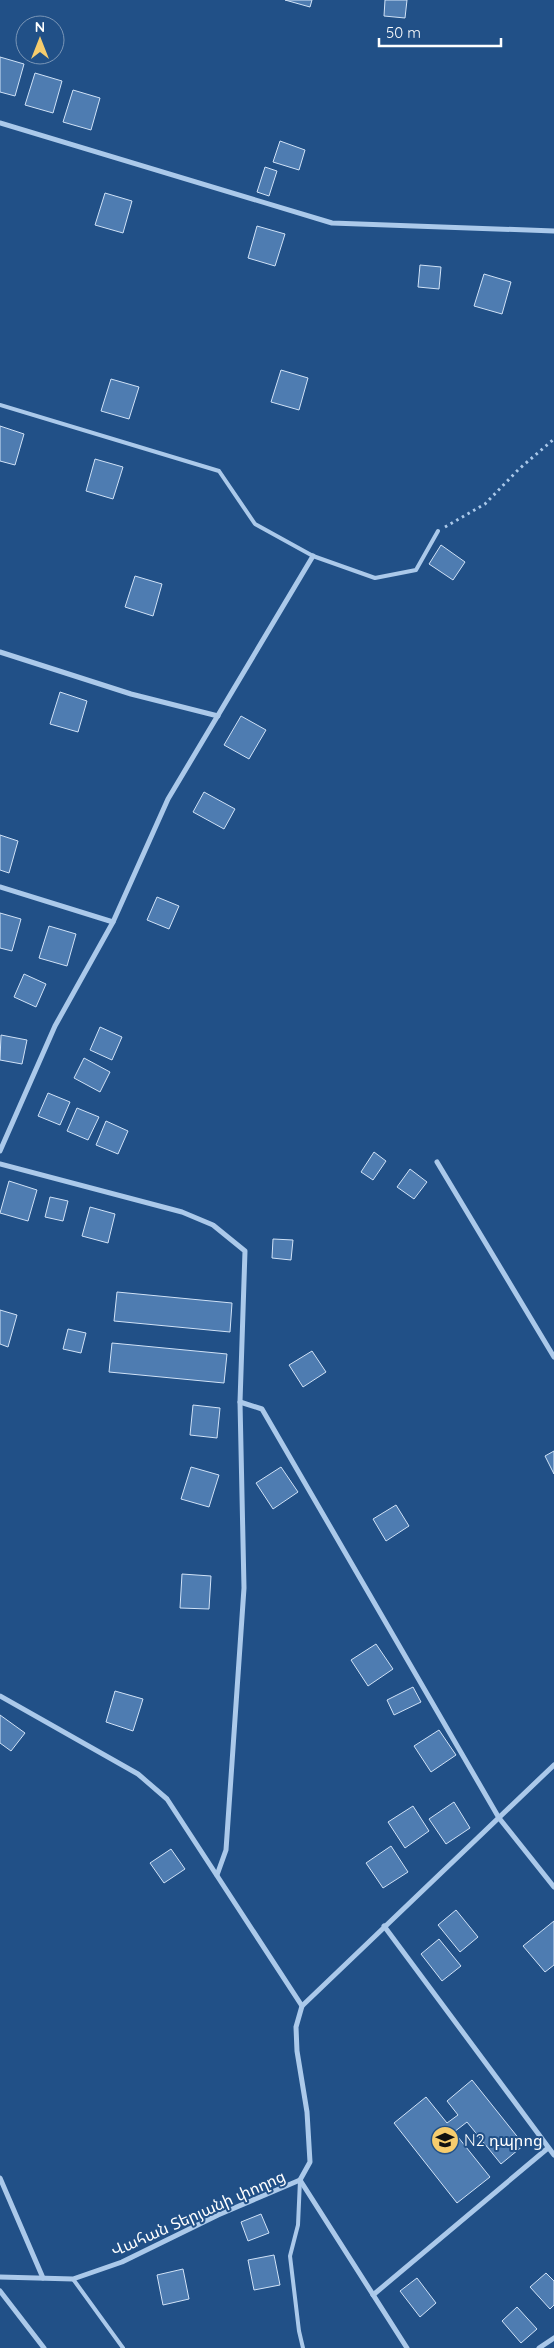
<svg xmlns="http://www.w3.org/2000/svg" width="554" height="2348" viewBox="0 0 554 2348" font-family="Quicksand,'Noto Sans Armenian',sans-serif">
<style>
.building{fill:#4e7cb1;stroke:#d0e2f7}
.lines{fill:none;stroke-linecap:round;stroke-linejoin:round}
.path{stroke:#abc9ea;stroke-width:3;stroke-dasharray:2.5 4;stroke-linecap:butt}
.service{stroke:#abc9ea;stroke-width:4}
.minor{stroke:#abc9ea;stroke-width:5}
.labels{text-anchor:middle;stroke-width:4;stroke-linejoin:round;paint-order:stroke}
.poi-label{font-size:16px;fill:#fff;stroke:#215087;text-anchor:start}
.street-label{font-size:16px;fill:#fff;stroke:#215087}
</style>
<rect width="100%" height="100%" fill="#215087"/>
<g class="building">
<polygon points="285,0 312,0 310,7"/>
<polygon points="385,0 407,0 405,18 384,16"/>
<polygon points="0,57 24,64 15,96 0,92"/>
<polygon points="35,73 62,81 53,113 25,105"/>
<polygon points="73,90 100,98 91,130 63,122"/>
<polygon points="280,141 305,150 299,170 273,162"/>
<polygon points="265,167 277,171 269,196 257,192"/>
<polygon points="105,193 132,201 123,233 95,225"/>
<polygon points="257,226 285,234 275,266 248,258"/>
<polygon points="420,265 441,267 439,289 418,287"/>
<polygon points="484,274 511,282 502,314 474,306"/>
<polygon points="281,370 308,378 299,410 271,402"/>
<polygon points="111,379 139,387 129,419 101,411"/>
<polygon points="0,426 24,434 15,465 0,461"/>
<polygon points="95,459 123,467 113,499 86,491"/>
<polygon points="441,545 465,562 453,580 429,564"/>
<polygon points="135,576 162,584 153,616 125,607"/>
<polygon points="60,692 87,701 78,732 50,724"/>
<polygon points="241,716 266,730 249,759 224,745"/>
<polygon points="204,792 235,809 224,829 193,812"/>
<polygon points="0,835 18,841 9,873 0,870"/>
<polygon points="157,897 179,906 169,929 147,920"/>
<polygon points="0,913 21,919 12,951 0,948"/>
<polygon points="49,926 76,934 67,966 39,958"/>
<polygon points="24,974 46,984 36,1007 14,997"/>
<polygon points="100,1027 122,1037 112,1060 90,1050"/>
<polygon points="1,1035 27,1040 22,1064 0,1060"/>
<polygon points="84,1058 110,1072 100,1092 74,1078"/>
<polygon points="48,1093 70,1102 60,1125 38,1116"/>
<polygon points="77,1108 99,1117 88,1140 67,1131"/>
<polygon points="106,1121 128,1131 118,1154 96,1145"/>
<polygon points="374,1152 386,1161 373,1180 361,1172"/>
<polygon points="410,1169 427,1182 414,1199 397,1187"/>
<polygon points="9,1181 37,1190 28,1221 0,1213"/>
<polygon points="50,1197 68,1201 63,1221 45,1217"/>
<polygon points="90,1207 115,1214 108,1243 82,1236"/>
<polygon points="273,1239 293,1240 291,1260 272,1258"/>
<polygon points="117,1292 232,1303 230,1332 114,1321"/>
<polygon points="0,1310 17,1315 8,1347 0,1344"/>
<polygon points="68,1329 86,1333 81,1353 63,1349"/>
<polygon points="112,1343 227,1354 224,1383 109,1372"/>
<polygon points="312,1351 326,1372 303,1387 289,1365"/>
<polygon points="193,1405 220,1408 217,1438 190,1435"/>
<polygon points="554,1451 554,1474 545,1456"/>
<polygon points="191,1467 219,1475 209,1507 181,1499"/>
<polygon points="281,1467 298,1492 273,1509 256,1483"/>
<polygon points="396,1505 409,1526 386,1541 373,1519"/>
<polygon points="182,1574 211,1576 209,1609 180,1608"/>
<polygon points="376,1644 393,1669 368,1686 351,1660"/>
<polygon points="413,1687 421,1702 394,1715 387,1700"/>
<polygon points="115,1691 143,1699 133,1731 106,1722"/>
<polygon points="0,1715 25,1733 11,1751 0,1743"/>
<polygon points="439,1730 456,1755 431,1772 414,1746"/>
<polygon points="454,1802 470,1828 446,1844 429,1819"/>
<polygon points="413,1806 429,1831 405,1848 388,1822"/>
<polygon points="391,1846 408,1872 383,1888 366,1863"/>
<polygon points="171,1849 185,1869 164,1883 150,1863"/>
<polygon points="456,1910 478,1937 460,1952 438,1925"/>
<polygon points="554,1921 554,1965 545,1972 523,1946"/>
<polygon points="439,1939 461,1966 442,1981 421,1954"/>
<polygon points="472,2080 524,2145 501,2164 467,2122 454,2132 490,2177 457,2203 394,2123 426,2097 447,2123 458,2115 447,2101"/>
<polygon points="261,2214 269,2233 248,2241 241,2222"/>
<polygon points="274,2255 280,2285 254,2290 248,2260"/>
<polygon points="183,2269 189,2299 163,2305 157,2275"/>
<polygon points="546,2273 554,2281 554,2305 550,2309 530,2287"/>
<polygon points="417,2278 436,2303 420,2317 400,2291"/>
<polygon points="517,2307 537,2329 521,2343 502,2321"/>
</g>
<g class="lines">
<polyline class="path" points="445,527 485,504 519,469 554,439"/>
<g class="service">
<polyline points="0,405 219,471 255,524 313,556 375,578 416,570 438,531"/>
<polyline points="300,2180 298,2225 290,2256 299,2331 303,2348"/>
<polyline points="73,2279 123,2348"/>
</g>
<g class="minor">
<polyline points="0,123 332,223 554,231"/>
<polyline points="0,652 131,694 218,716"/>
<polyline points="0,887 113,922"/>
<polyline points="0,1151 55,1026 113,922 168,799 313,556"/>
<polyline points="437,1162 554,1357"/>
<polyline points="0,1164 182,1212 213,1225 245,1251 240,1402 244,1588 226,1850 217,1875"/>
<polyline points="240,1402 262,1409 499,1818 554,1887"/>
<polyline points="0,1696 138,1774 167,1799 302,2006"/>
<polyline points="384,1926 554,2155"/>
<polyline points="0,2178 43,2278"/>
<polyline points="300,2180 310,2162 307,2112 297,2051 296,2027 302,2006 554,1765"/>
<polyline points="300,2180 407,2348"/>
<polyline points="0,2277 73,2279 122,2262 218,2215 300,2180"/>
<polyline points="0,2291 44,2348"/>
<polyline points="373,2295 548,2148"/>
<polyline points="539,2348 554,2338"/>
</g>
</g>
<defs>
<g id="school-disc" transform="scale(1.4375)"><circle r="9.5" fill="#f6cc6d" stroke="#215087"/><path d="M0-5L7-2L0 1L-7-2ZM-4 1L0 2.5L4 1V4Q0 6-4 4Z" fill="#111"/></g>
</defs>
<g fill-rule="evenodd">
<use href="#school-disc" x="445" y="2140"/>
</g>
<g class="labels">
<g class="poi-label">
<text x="464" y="2146">N2 դպրոց</text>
</g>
<g class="street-label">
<text transform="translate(198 2213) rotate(-24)" y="6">Վահան Տերյանի փողոց</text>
</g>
</g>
<g transform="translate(40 40)"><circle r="24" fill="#215087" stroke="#7a96b7"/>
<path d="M0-4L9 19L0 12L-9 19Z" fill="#f6cc6d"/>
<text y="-8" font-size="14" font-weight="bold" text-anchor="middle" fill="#ffffff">N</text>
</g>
<path d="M379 38v8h122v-8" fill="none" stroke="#ffffff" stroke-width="2.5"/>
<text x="386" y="38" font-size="15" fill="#ffffff" stroke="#215087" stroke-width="4" paint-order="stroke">50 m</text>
</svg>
